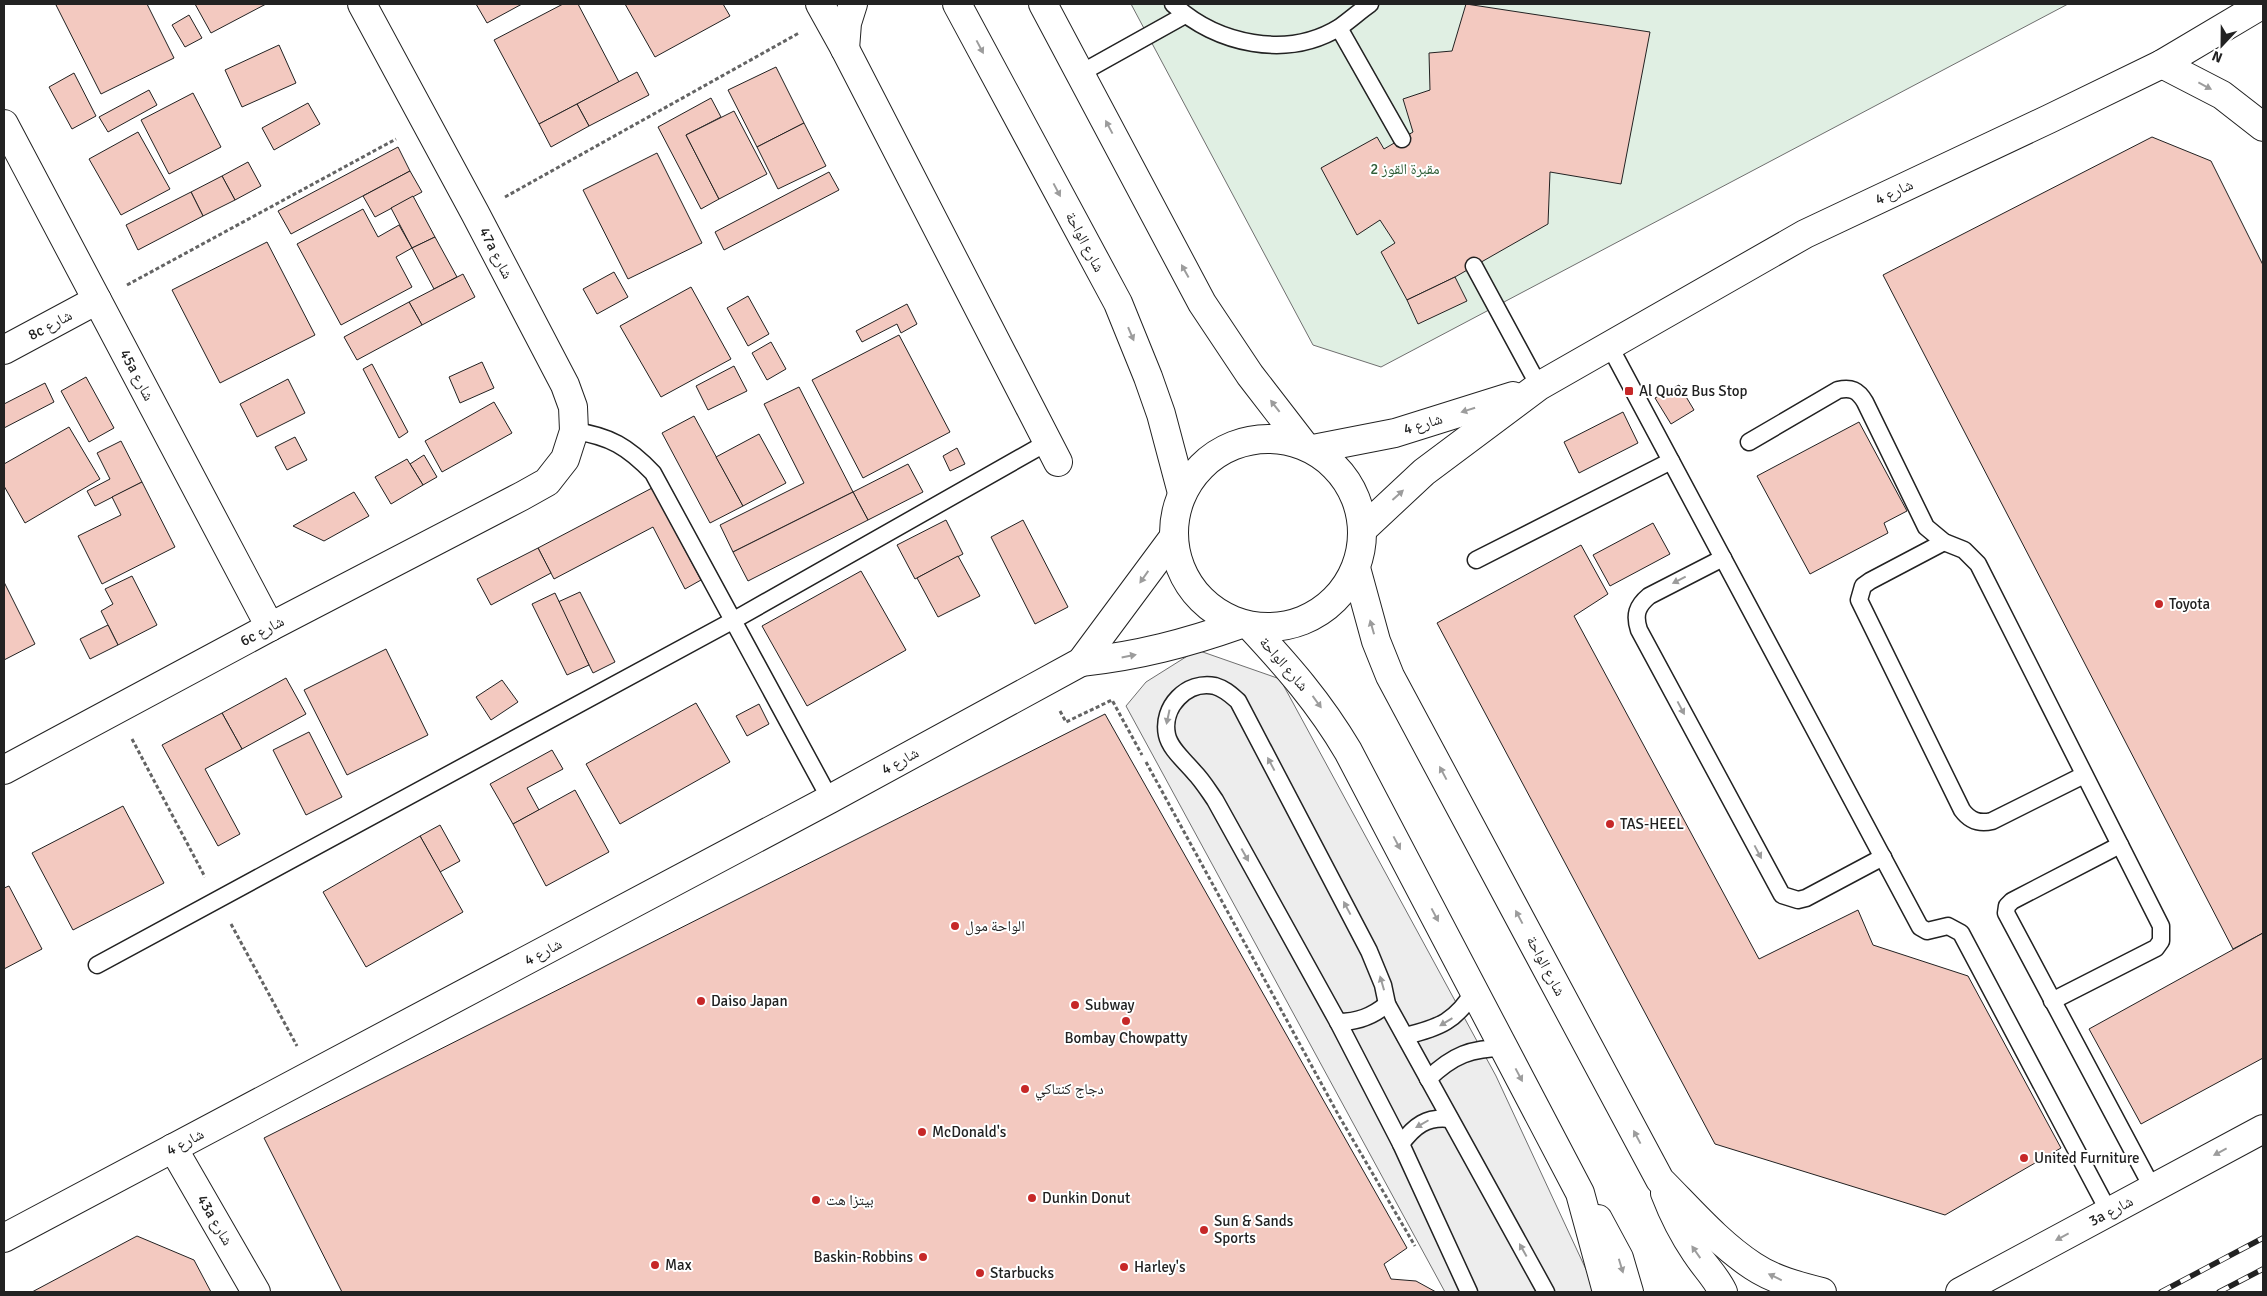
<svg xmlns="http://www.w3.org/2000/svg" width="2267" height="1296" viewBox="0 0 2267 1296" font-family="Signika,'Noto Naskh Arabic',sans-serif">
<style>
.green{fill:#e0efe3;stroke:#6f6f6f}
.parking{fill:#ededed;stroke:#6f6f6f}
.building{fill:#f3c9c0;stroke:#222}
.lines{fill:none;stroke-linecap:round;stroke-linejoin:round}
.lane-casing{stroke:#222;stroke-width:19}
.street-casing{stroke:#222;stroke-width:30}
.secondary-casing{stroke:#222;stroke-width:30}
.path{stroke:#646464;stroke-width:3;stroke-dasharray:4 2.5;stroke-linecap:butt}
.lane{stroke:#fff;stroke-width:16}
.street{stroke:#fff;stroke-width:28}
.secondary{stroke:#fff;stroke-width:28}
.rail-casing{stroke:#222;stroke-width:5.5}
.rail{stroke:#fff;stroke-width:4;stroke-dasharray:11;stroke-linecap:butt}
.oneway{fill:#9c9c9c}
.poi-dot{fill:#c62828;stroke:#fff;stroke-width:2}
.labels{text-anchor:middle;stroke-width:4;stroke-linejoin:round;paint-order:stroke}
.park-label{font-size:15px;fill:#2f5e38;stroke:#fff}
.street-label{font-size:15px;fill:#222;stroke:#fff}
.poi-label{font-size:15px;fill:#222;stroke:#fff;text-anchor:start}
</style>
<rect width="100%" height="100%" fill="#fff"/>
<polygon class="green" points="1131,4 2068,4 1381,367 1313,345"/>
<polygon class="parking" points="1197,650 1280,679 1496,1076 1590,1278 1593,1292 1445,1292 1126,706 1146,682"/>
<g class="building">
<polygon points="58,4 147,4 174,58 101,94 56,5"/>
<polygon points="195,4 266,4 211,33"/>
<polygon points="476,4 522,4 487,23"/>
<polygon points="563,4 578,4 619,82 539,124 494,40"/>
<polygon points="625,4 723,4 730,16 655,57"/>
<polygon points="1466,4 1650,32 1621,184 1550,172 1548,224 1455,277 1407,300 1381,252 1395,243 1380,220 1357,235 1321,168 1377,137 1384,149 1413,132 1403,99 1430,90 1429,53 1452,51"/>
<polygon points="189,15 202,38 185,47 172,25"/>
<polygon points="279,45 296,83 242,107 225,70"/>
<polygon points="776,67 804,123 757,147 728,90"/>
<polygon points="637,72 649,95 589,126 577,104"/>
<polygon points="74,73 96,116 72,129 49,87"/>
<polygon points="149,90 157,105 108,132 99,117"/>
<polygon points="193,93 221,147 169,174 141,120"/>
<polygon points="711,98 721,117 686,135 719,199 701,209 658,127"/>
<polygon points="308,103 320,124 274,150 262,128"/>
<polygon points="577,104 589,126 551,147 539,124"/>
<polygon points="734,111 767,174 719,199 686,135"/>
<polygon points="804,123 826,166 778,189 757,147"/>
<polygon points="138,132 170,189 121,215 89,159"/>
<polygon points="2152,137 2211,161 2263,265 2263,933 2233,949 1883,275"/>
<polygon points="398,147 410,171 291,234 278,211"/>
<polygon points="657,153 702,243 628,279 583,190"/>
<polygon points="248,162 261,186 235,200 222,176"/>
<polygon points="410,171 422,192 375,217 363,196"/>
<polygon points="829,172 839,190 724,250 715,232"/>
<polygon points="222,176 235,200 203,216 191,192"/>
<polygon points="191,192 203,216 138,250 126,225"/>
<polygon points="413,196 435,237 412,248 391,208"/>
<polygon points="363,209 378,237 399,225 412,248 396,257 412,287 341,325 297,244"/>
<polygon points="435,237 457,277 434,289 412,248"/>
<polygon points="267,242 315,335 220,383 172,290"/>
<polygon points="614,272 628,297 597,314 583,289"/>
<polygon points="463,274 475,297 422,325 409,302"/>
<polygon points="1455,277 1467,301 1418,324 1407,300"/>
<polygon points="691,287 731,359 661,397 620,326"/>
<polygon points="748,296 769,334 748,346 727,308"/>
<polygon points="409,302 422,325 357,360 344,337"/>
<polygon points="907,304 917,324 901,333 897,324 862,342 856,331"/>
<polygon points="899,335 950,432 863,478 812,380"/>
<polygon points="771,342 786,369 767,380 752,353"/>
<polygon points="482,362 494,388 460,403 449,377"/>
<polygon points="372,364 408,432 399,438 363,369"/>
<polygon points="734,366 747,391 708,410 696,386"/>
<polygon points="86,377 114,428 89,442 61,391"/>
<polygon points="288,379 305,413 257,437 240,404"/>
<polygon points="45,383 54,402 4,428 4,404"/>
<polygon points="1679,385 1694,410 1671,424 1655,398"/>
<polygon points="799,387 853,492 733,552 720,525 804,483 764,404"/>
<polygon points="494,402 512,433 442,472 425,441"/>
<polygon points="1623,412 1638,443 1579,473 1564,442"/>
<polygon points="694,416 743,506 710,523 662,433"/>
<polygon points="1859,422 1907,511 1884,523 1888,533 1810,574 1757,476"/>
<polygon points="69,427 100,479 25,523 4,486 4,464"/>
<polygon points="759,434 786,483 743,506 716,457"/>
<polygon points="295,437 307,460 287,470 275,447"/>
<polygon points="121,441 142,482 95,506 87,491 110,479 97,453"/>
<polygon points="957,448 965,464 950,471 943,456"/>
<polygon points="424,455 437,477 423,485 410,464"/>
<polygon points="407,459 423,485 391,504 375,477"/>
<polygon points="908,464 923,492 868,520 853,492"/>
<polygon points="142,482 175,547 102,584 78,536 121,515 112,497"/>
<polygon points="652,488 701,580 685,589 653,527 554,579 538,548"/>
<polygon points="354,492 369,516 324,541 293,526"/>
<polygon points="853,492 868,520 748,581 733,552"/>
<polygon points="946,520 963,554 915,579 897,545"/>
<polygon points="1023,520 1068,607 1035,624 991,537"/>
<polygon points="1653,523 1670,554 1610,586 1593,555"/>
<polygon points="1581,545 1608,594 1574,616 1759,959 1858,910 1873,945 1968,976 2061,1148 1945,1215 1715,1144 1437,623"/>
<polygon points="538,548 551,573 491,605 477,579"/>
<polygon points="958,556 980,596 938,617 917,578"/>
<polygon points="861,571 906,650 807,706 762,626"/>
<polygon points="132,576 157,625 118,645 101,611 113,604 105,589"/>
<polygon points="4,582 35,644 4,660"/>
<polygon points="580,592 615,662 593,673 558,602"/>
<polygon points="555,593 589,665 567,675 532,604"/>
<polygon points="108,625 118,645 90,659 80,639"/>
<polygon points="386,649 428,735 347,775 304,690"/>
<polygon points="286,678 306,714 242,749 222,713"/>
<polygon points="502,680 518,702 491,720 476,697"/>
<polygon points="696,703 730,762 620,824 586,764"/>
<polygon points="759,704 769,724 747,736 736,716"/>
<polygon points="222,713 242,749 205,769 240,834 218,846 162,745"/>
<polygon points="1105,714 1407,1248 1384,1264 1391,1279 1416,1281 1436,1292 342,1292 264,1138"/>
<polygon points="309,732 342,797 306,815 273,750"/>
<polygon points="552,750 563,769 527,788 539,810 513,824 490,784"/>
<polygon points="575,790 609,852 546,886 513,824"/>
<polygon points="123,806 164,883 73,930 32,853"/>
<polygon points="440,825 460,861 440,872 420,836"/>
<polygon points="420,836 463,912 366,967 323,892"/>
<polygon points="9,886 42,949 4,969 4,888"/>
<polygon points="2263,933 2263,1058 2141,1124 2089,1029"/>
<polygon points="137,1236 194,1260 211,1292 32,1292"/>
</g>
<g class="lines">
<g class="lane-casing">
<g id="lane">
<path d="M1173,4C1216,44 1287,60 1340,27C1350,20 1360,11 1370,4"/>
<polyline points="1339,28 1402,139"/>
<polyline points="1081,73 1185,15"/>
<polyline points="1474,266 1539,386"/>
<polyline points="1609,345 1920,927 1927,931 1948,926 1961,933 2109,1212"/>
<path d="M574,431C610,436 628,447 653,473L830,799"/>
<path d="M1749,442L1838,390C1851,387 1858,390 1865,402L1926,527L1944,542L1964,550L1978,564L2161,926V941L2156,948L2052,1001"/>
<path d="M1944,542L1870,581L1863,586L1859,600L1962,810C1970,821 1979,824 1992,821L2084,775"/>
<path d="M1723,558L1649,596C1637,606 1634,615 1639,630L1782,895L1798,900L1806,898L1883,857"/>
<polyline points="1476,560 1671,461"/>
<polyline points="2120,845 2012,901 2007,906 2006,913 2153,1189"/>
<polyline points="97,965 734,620 1048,442"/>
<path d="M1338,1022C1357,1022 1372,1017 1387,1004"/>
<path d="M1405,1036C1439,1028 1457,1021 1475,989"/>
<path d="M1428,1079C1453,1055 1471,1048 1505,1048"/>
<path d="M1401,1144C1414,1126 1427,1116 1450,1119"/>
<path d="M1469,1292L1401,1144L1338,1022L1215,800C1208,790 1202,780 1194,772C1185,761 1170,749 1167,735C1161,707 1187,680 1215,686C1225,689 1231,695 1238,701L1369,951L1383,985L1387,1004L1546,1292"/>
</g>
</g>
<g class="street-casing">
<g id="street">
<polyline points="820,4 845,49 1058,462"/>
<polyline points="2162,64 2222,95 2263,127"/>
<polyline points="4,124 270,627"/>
<polyline points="4,350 97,300"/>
<polyline points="1313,449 1395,433 1513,396"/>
<polyline points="1363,529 1424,472 1539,386 1805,234 2049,119 2162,64 2263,4"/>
<path d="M1081,662C1138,656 1187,643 1241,624"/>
<polyline points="4,770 270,627 522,496 547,482 565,459 574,431 573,407 565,385 475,213 362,4"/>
<polyline points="173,1148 256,1292"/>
<polyline points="4,1238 830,799 1081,662 1173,538"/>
</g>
</g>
<g class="secondary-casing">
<g id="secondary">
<polyline points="957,4 1118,303 1148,377 1161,414 1182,493"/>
<polyline points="1043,4 1202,303 1250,375 1304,445"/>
<polyline points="845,49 847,23 853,4"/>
<circle cx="1268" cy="533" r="94"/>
<path d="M1356,568L1376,641L1390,676L1660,1180C1690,1210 1718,1243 1753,1266C1774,1280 1798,1286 1822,1292"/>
<path d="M1250,626C1288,667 1319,702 1348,751L1580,1193L1607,1292"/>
<path d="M1665,1193C1673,1214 1683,1234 1696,1253C1705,1267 1716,1277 1723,1292"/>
<polyline points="1598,1219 1619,1258 1629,1292"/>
<polyline points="1960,1292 2263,1129"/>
</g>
</g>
<g class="path">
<polyline points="505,197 799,33"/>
<polyline points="127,285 396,139"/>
<polyline points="1060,711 1066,722 1112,700 1142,755"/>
<polyline points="132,739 205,877"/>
<polyline points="1146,762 1339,1116 1415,1246"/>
<polyline points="231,924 297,1046"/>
</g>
<use href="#lane" class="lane"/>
<use href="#street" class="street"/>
<use href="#secondary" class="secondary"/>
<g class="rail-casing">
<g id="rail">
<polyline points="2161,1292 2263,1238"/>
<polyline points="2219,1292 2263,1269"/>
</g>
</g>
<use href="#rail" class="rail"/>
</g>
<defs><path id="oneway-solid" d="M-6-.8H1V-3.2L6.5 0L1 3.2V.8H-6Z" transform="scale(1.25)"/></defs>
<g class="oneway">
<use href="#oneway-solid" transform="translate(980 47) rotate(62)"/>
<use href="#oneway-solid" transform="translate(2205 86) rotate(28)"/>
<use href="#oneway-solid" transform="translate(1109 127) rotate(-118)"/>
<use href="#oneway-solid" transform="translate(1057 190) rotate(62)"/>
<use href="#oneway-solid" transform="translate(1185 271) rotate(-119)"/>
<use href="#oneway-solid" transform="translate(1131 334) rotate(67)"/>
<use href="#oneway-solid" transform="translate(1275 406) rotate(-128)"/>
<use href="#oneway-solid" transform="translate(1468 410) rotate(162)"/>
<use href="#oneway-solid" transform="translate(1398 495) rotate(-42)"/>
<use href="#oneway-solid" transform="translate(1144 577) rotate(125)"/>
<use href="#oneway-solid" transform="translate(1679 580) rotate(153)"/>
<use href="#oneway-solid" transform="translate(1372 627) rotate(-106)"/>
<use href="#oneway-solid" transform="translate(1129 656) rotate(-11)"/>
<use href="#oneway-solid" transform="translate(1317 702) rotate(54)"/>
<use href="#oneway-solid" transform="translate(1681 708) rotate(62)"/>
<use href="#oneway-solid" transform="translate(1168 717) rotate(102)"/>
<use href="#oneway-solid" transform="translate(1271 764) rotate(-118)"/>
<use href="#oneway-solid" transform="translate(1443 773) rotate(-118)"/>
<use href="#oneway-solid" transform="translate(1397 843) rotate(62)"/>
<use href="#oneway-solid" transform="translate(1758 852) rotate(62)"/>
<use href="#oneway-solid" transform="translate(1245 855) rotate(61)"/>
<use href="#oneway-solid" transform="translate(1347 908) rotate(-118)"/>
<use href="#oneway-solid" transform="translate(1435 915) rotate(62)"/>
<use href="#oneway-solid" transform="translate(1519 917) rotate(-118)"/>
<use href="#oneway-solid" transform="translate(1382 983) rotate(-106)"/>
<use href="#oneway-solid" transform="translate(1446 1022) rotate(149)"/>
<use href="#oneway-solid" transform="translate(1519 1075) rotate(62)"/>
<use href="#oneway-solid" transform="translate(1422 1124) rotate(150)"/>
<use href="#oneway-solid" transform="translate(1637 1137) rotate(-118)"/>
<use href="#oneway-solid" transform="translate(2220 1152) rotate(152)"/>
<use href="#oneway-solid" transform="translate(2062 1237) rotate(152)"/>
<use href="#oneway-solid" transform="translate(1523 1250) rotate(-119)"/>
<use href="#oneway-solid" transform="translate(1696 1252) rotate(-125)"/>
<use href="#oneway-solid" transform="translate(1621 1266) rotate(73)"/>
<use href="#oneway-solid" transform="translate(1775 1277) rotate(-154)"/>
</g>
<g class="poi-dot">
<rect x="1624" y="386" width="10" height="10" rx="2.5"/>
<circle cx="2159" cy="604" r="5"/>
<circle cx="1610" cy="824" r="5"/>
<circle cx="955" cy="926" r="5"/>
<circle cx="701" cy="1001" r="5"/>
<circle cx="1075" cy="1005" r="5"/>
<circle cx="1126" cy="1021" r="5"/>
<circle cx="1025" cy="1089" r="5"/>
<circle cx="922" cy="1132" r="5"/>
<circle cx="2024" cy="1158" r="5"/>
<circle cx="1032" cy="1198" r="5"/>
<circle cx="816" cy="1200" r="5"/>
<circle cx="1204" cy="1230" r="5"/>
<circle cx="923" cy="1257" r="5"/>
<circle cx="655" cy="1265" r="5"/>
<circle cx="1124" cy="1267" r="5"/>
<circle cx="980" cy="1273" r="5"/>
</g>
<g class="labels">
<g class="park-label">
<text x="1405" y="174">مقبرة القوز 2</text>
</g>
<g class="street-label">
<text transform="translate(1894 192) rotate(-25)" y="5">شارع 4</text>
<text transform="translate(1085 242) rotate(62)" y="5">شارع الواحة</text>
<text transform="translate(496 253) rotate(63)" y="5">47a شارع</text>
<text transform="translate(50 325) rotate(-28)" y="5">8c شارع</text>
<text transform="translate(137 375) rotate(62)" y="5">45a شارع</text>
<text transform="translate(1423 424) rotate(-17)" y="5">شارع 4</text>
<text transform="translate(262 631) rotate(-28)" y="5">6c شارع</text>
<text transform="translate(1284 664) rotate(49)" y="5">شارع الواحة</text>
<text transform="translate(900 761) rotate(-29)" y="5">شارع 4</text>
<text transform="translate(543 952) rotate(-28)" y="5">شارع 4</text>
<text transform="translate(1546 966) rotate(62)" y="5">شارع الواحة</text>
<text transform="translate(185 1142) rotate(-28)" y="5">شارع 4</text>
<text transform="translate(2111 1211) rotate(-28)" y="5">3a شارع</text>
<text transform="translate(215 1220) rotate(60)" y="5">43a شارع</text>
</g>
<g class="poi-label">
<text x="1639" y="396">Al Quoz Bus Stop</text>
<text x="2169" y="609">Toyota</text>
<text x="1620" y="829">TAS-HEEL</text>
<text x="965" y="931">الواحة مول</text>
<text x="711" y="1006">Daiso Japan</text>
<text x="1085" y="1010">Subway</text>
<text x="1126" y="1043" text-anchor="middle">Bombay Chowpatty</text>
<text x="1035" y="1094">دجاج كنتاكي</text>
<text x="932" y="1137">McDonald's</text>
<text x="2034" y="1163">United Furniture</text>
<text x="1042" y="1203">Dunkin Donut</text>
<text x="826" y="1205">بيتزا هت</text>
<text x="1214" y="1226">Sun &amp; Sands<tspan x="1214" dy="17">Sports</tspan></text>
<text x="913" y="1262" text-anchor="end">Baskin-Robbins</text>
<text x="665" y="1270">Max</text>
<text x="1134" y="1272">Harley's</text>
<text x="990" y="1278">Starbucks</text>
</g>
</g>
<rect width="2267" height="1296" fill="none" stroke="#222222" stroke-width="10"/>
<g transform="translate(2222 45) rotate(202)" stroke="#ffffff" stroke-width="4" paint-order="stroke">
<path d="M0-4L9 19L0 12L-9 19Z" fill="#222222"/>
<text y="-8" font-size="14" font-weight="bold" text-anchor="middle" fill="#222222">N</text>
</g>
</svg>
